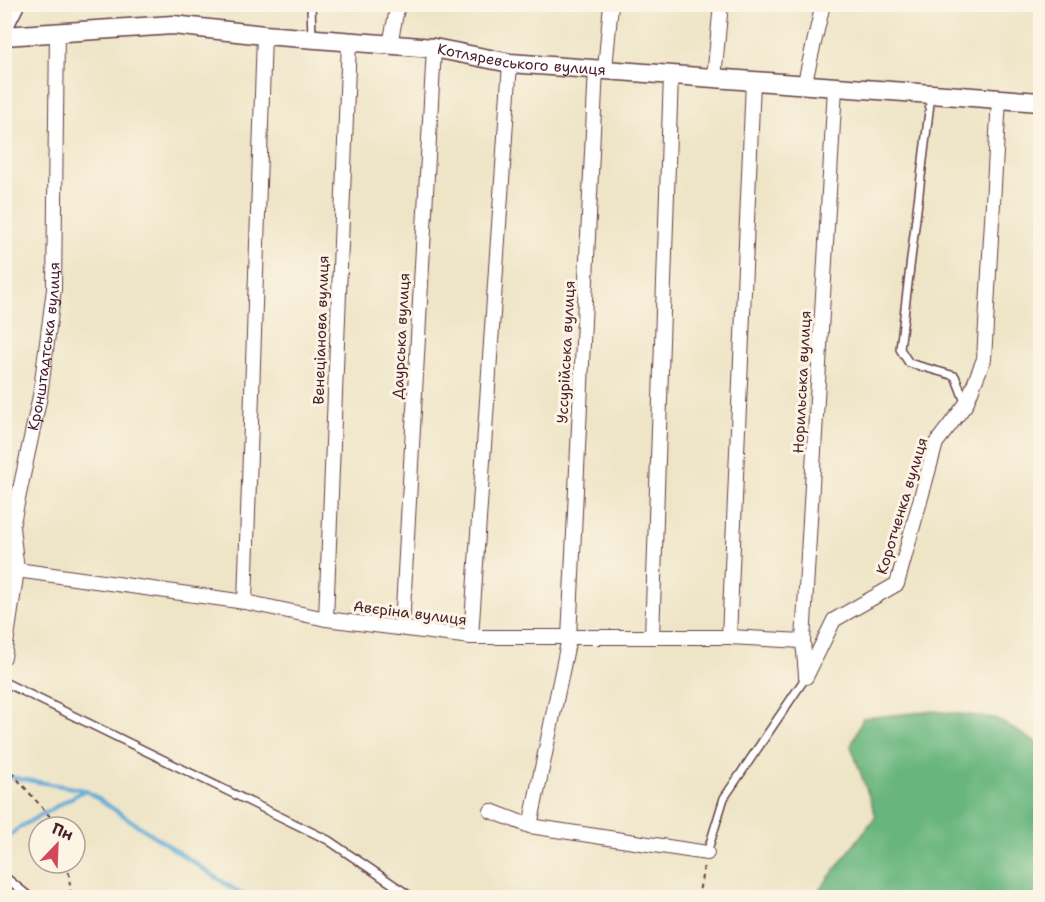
<svg xmlns="http://www.w3.org/2000/svg" width="1045" height="902" viewBox="0 0 1045 902" font-family="'Shantell Sans',sans-serif">
<style>
.forest{fill:#68b57e;stroke:#596a54;stroke-width:1.5}
.lines{fill:none;stroke-linecap:round;stroke-linejoin:round}
.stream{stroke:#60aad8;stroke-width:4}
.lane-casing{stroke:#633d42;stroke-width:10}
.street-casing{stroke:#633d42;stroke-width:16}
.secondary-casing{stroke:#633d42;stroke-width:21}
.path{stroke:#633d42;stroke-width:2;stroke-dasharray:4.5 4.5;stroke-linecap:butt}
.lane{stroke:#fff;stroke-width:7}
.street{stroke:#fff;stroke-width:14}
.secondary{stroke:#fff;stroke-width:18}
.labels{text-anchor:middle;stroke-width:6;stroke-linejoin:round;paint-order:stroke}
.street-label{font-size:15px;fill:#4a1f2b;stroke:#fcf5e5}
</style>
<rect width="100%" height="100%" fill="#fcf5e5"/>
<filter id="ink" filterUnits="userSpaceOnUse"><feTurbulence type="fractalNoise" baseFrequency=".0167" numOctaves="2"/><feDisplacementMap in="SourceGraphic" scale="12" xChannelSelector="R" yChannelSelector="G"/><feConvolveMatrix kernelMatrix="1 2 1 2 8 2 1 2 1" color-interpolation-filters="sRGB"/></filter>
<filter id="wash" filterUnits="userSpaceOnUse"><feTurbulence type="fractalNoise" baseFrequency=".008" numOctaves="4" result="noise"/><feDisplacementMap in="SourceGraphic" scale="24" xChannelSelector="R" yChannelSelector="G"/><feGaussianBlur stdDeviation="1.35" result="paint"/><feColorMatrix in="noise" values="0 0 0 0 0 0 0 0 0 0 0 0 0 0 0 0 0 1.4 0 .05"/><feComposite in="paint" operator="in"/></filter>
<g filter="url(#wash)">
<rect width="100%" height="100%" fill="#eee5c7"/>
<polygon class="forest" points="934,711 995,718 1040,745 1040,897 814,897 876,816 851,746 863,718"/>
<g class="lines">
<g class="stream">
<polyline points="4,776 85,790 247,898"/>
<polyline points="4,840 20,827 85,790"/>
</g>
</g>
</g>
<g filter="url(#ink)">
<g class="lines">
<g class="lane-casing">
<g id="lane">
<polyline points="311,4 312,38"/>
<polyline points="931,95 900,349 909,363 955,376 965,402"/>
<polyline points="4,682 328,840 413,898"/>
<polyline points="707,853 724,798 806,677"/>
<polyline points="4,876 31,898"/>
</g>
</g>
<g class="street-casing">
<g id="street">
<polyline points="390,44 398,4"/>
<polyline points="605,69 611,4"/>
<polyline points="714,78 721,4"/>
<polyline points="804,86 823,4"/>
<polyline points="17,570 245,602 326,619 471,637 729,637 803,641"/>
<polyline points="245,602 264,35"/>
<polyline points="326,619 349,42"/>
<polyline points="402,627 434,48"/>
<polyline points="471,637 510,63"/>
<polyline points="652,637 671,75"/>
<polyline points="729,637 753,82"/>
<path id="s1" d="M4,657L17,570L12,527L40,396L54,289L57,32"/>
<polyline points="806,675 803,641 835,88"/>
<polyline points="806,677 834,620 897,584 936,443 966,404 984,359 999,99"/>
<polyline points="491,811 530,826 707,853"/>
<polyline points="530,826 569,638 596,68"/>
</g>
</g>
<g class="secondary-casing">
<g id="secondary">
<polyline points="4,26 15,4"/>
<path id="s2" d="M4,36L173,25L264,35L434,48L510,63L1040,102"/>
</g>
</g>
<g class="path">
<polyline points="4,757 6,766 59,827"/>
<polyline points="68,863 71,898"/>
<polyline points="698,898 704,865"/>
</g>
<use href="#lane" class="lane"/>
<use href="#street" class="street"/>
<use href="#secondary" class="secondary"/>
</g>
</g>
<g class="labels">
<g class="street-label">
<text dy="5" stroke="none"><textPath href="#s2" startOffset="520">Котляревського вулиця</textPath></text>
<text transform="translate(321 330) rotate(-88)" y="5">Венеціанова вулиця</text>
<text transform="translate(401 336) rotate(-87)" y="5">Даурська вулиця</text>
<text dy="5" stroke="none"><textPath href="#s1" startOffset="315">Кронштадтська вулиця</textPath></text>
<text transform="translate(566 352) rotate(-87)" y="5">Уссурійська вулиця</text>
<text transform="translate(802 382) rotate(-87)" y="5">Норильська вулиця</text>
<text transform="translate(902 506) rotate(-73)" y="5">Коротченка вулиця</text>
<text transform="translate(410 613) rotate(7)" y="5">Авєріна вулиця</text>
</g>
</g>
<rect width="1045" height="902" fill="none" stroke="#fcf5e5" stroke-width="24"/>
<g transform="translate(57 845) rotate(23)"><circle r="28" fill="#fcf5e5" stroke="#b59f9b" stroke-width="1.5"/>
<path d="M0-4.5L10 22L0 15L-10 22Z" fill="#d1495b"/>
<text y="-9" font-size="16" font-weight="bold" text-anchor="middle" fill="#4a1f2b">Пн</text>
</g>
</svg>
